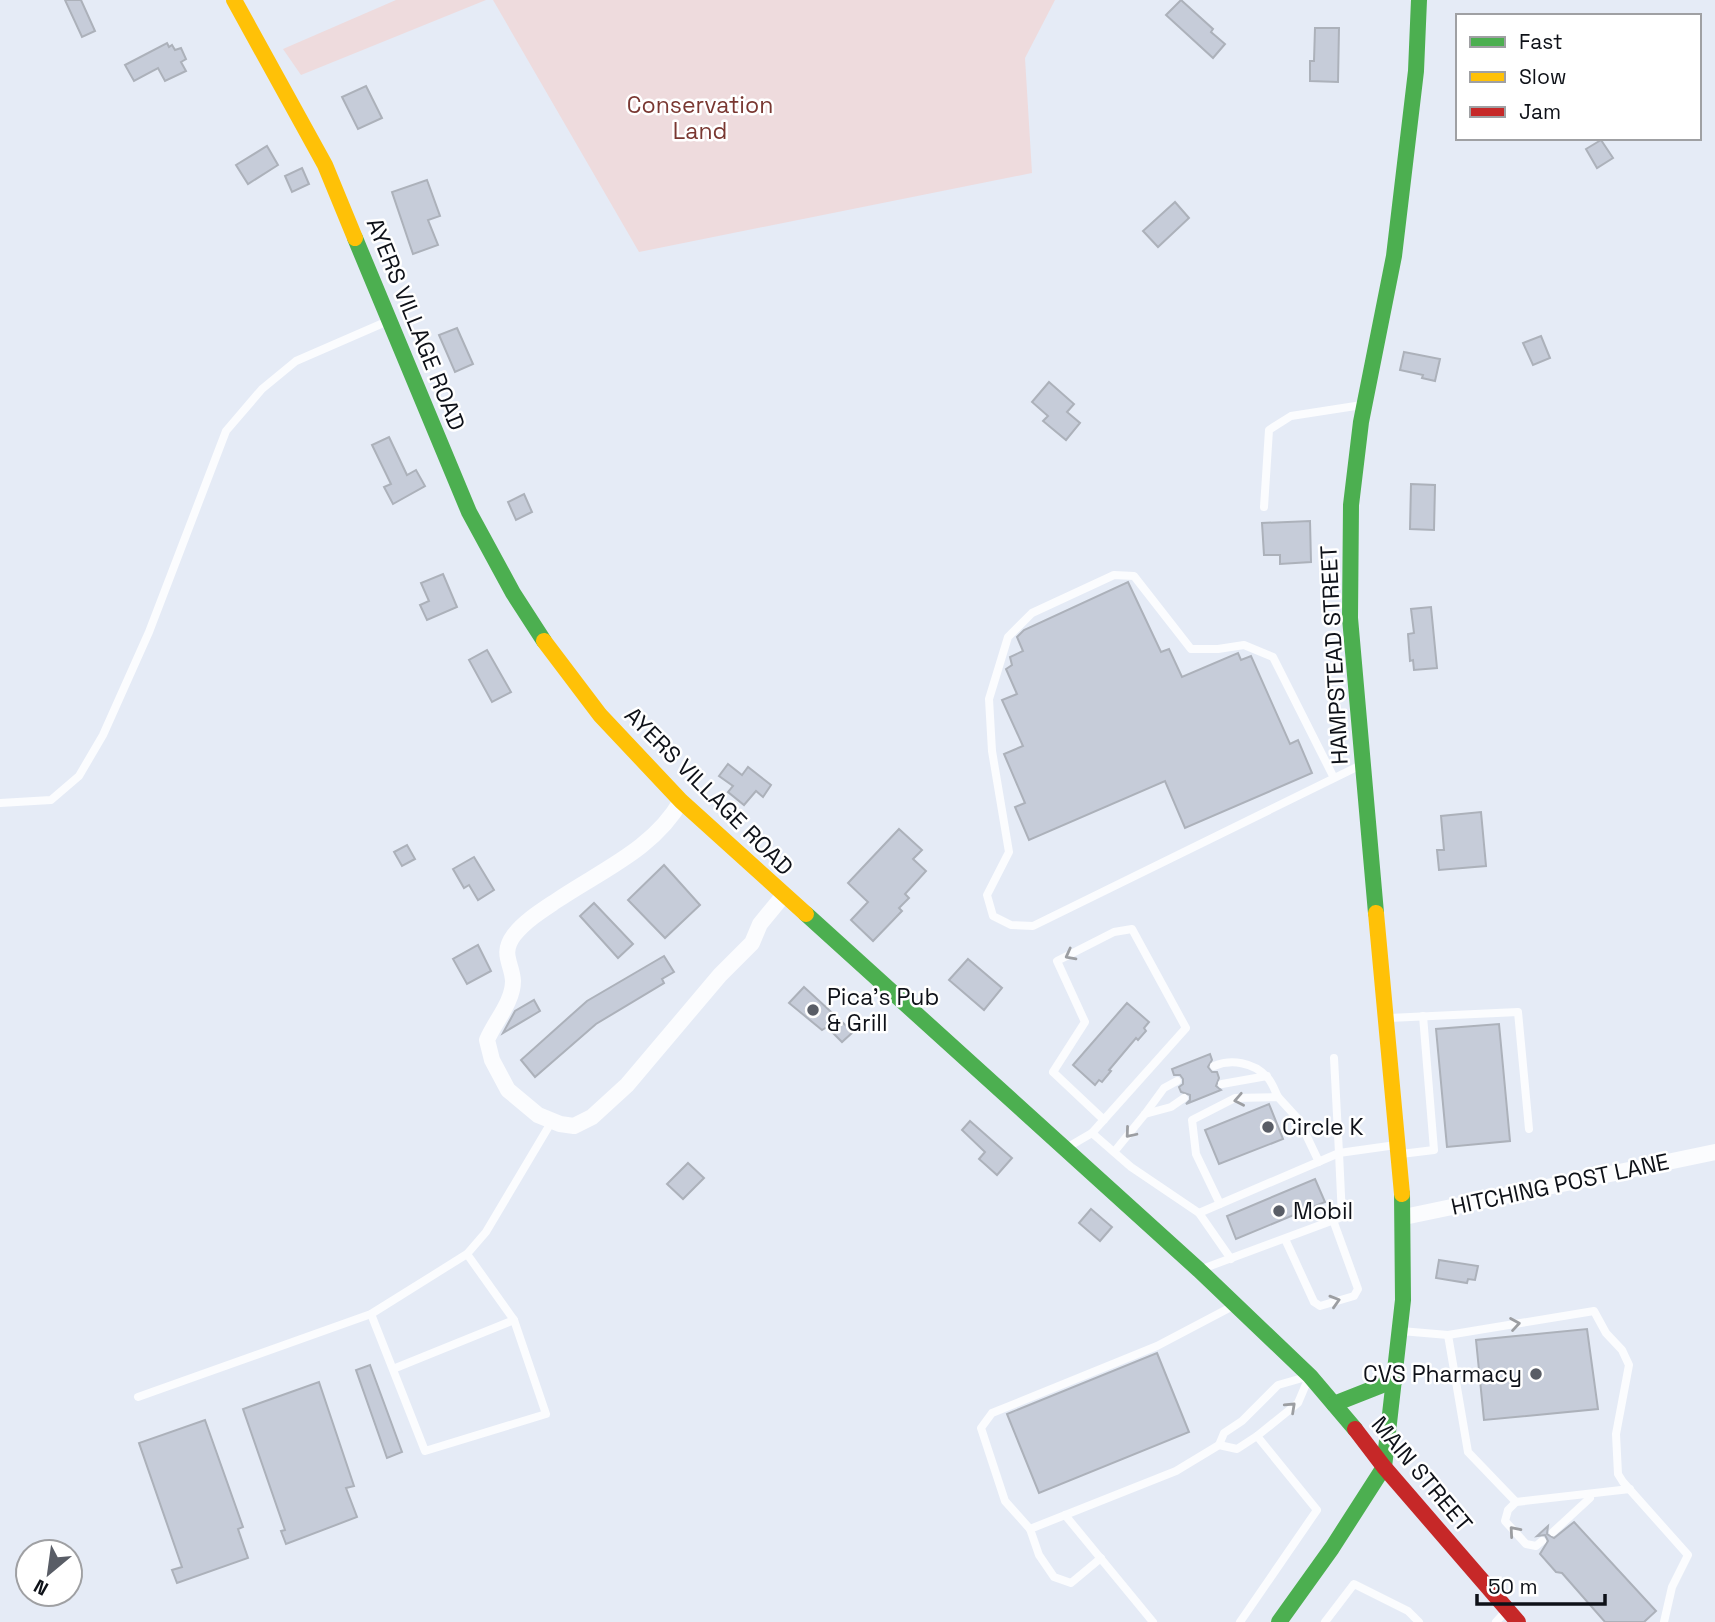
<svg xmlns="http://www.w3.org/2000/svg" width="1715" height="1622" viewBox="0 0 1715 1622" font-family="'Space Grotesk',sans-serif">
<style>
.green{fill:#eedbdd}
.building{fill:#c6ccd9;stroke:#acb1ba;stroke-width:2}
.lines{fill:none;stroke-linecap:round;stroke-linejoin:round}
.lane{stroke:#fbfcfe;stroke-width:8}
.street{stroke:#fbfcfe;stroke-width:16}
.fast{stroke:#4caf50;stroke-width:16}
.slow{stroke:#ffc107;stroke-width:16}
.jam{stroke:#c62828;stroke-width:16}
.oneway{stroke:#9c9ea2}
.poi-dot{fill:#595d66;stroke:#fff;stroke-width:2.5}
.labels{text-anchor:middle;stroke-width:5;stroke-linejoin:round;paint-order:stroke}
.park-label{font-size:23px;fill:#793731;stroke:#fff}
.street-label{font-size:23px;fill:#0e1118;stroke:#fff}
.poi-label{font-size:23px;fill:#0e1118;stroke:#fff;text-anchor:start}
</style>
<rect width="100%" height="100%" fill="#e5ebf6"/>
<g class="green">
<polygon points="396,0 486,0 301,75 283,49"/>
<polygon points="493,0 1055,0 1025,58 1032,173 639,252"/>
</g>
<g class="building">
<polygon points="65,0 81,0 95,31 82,37"/>
<polygon points="1181,0 1213,29 1211,32 1225,44 1213,58 1166,15"/>
<polygon points="1315,28 1339,28 1338,82 1310,81 1310,61 1314,61"/>
<polygon points="167,43 169,47 172,45 175,50 181,48 186,59 181,62 186,71 165,81 158,68 134,81 125,65"/>
<polygon points="366,86 382,118 358,129 342,97"/>
<polygon points="1601,140 1613,158 1597,168 1586,149"/>
<polygon points="267,146 278,165 248,184 236,165"/>
<polygon points="302,168 309,184 292,192 285,176"/>
<polygon points="427,180 440,216 428,220 438,245 413,254 392,192"/>
<polygon points="1175,202 1189,218 1158,247 1143,231"/>
<polygon points="457,328 473,364 455,372 439,335"/>
<polygon points="1541,336 1550,358 1533,365 1523,343"/>
<polygon points="1404,352 1440,359 1435,381 1422,378 1423,375 1400,370"/>
<polygon points="1049,382 1074,404 1067,412 1080,423 1066,440 1043,421 1048,416 1032,402"/>
<polygon points="389,437 407,475 416,470 425,486 393,504 384,487 391,484 372,445"/>
<polygon points="1411,484 1435,485 1434,530 1410,529"/>
<polygon points="524,494 532,512 516,520 508,502"/>
<polygon points="1310,521 1311,562 1280,564 1280,555 1264,555 1262,523"/>
<polygon points="443,574 457,607 427,620 420,605 429,601 421,583"/>
<polygon points="1128,582 1161,652 1169,649 1182,677 1238,653 1241,660 1251,656 1290,744 1298,740 1312,773 1185,828 1165,781 1029,840 1015,807 1025,803 1004,754 1023,746 1002,700 1017,694 1006,669 1012,665 1010,657 1023,651 1017,637 1024,630"/>
<polygon points="1431,607 1437,668 1414,670 1413,660 1410,661 1408,634 1414,633 1411,609"/>
<polygon points="487,650 511,692 492,702 469,660"/>
<polygon points="728,764 742,775 748,767 771,785 763,797 756,791 744,805 728,792 733,786 719,776"/>
<polygon points="1481,812 1486,866 1439,870 1437,850 1444,850 1441,816"/>
<polygon points="899,829 922,850 913,859 926,871 905,894 909,898 899,908 902,911 873,941 851,920 868,902 848,883"/>
<polygon points="407,845 415,859 402,866 394,852"/>
<polygon points="474,857 494,890 478,900 469,885 464,888 453,869"/>
<polygon points="664,865 700,905 665,938 628,900"/>
<polygon points="594,903 633,944 618,958 580,916"/>
<polygon points="478,945 491,971 467,984 453,959"/>
<polygon points="664,956 674,972 662,979 664,983 596,1024 535,1077 521,1060 587,1001"/>
<polygon points="968,959 1002,988 984,1010 949,980"/>
<polygon points="804,987 853,1032 842,1042 827,1027 822,1030 789,1003"/>
<polygon points="534,1000 540,1011 503,1033 515,1011"/>
<polygon points="1127,1003 1149,1022 1144,1028 1146,1031 1138,1040 1136,1038 1109,1070 1111,1071 1102,1082 1099,1080 1095,1085 1073,1065"/>
<polygon points="1499,1024 1510,1141 1447,1147 1436,1029"/>
<polygon points="1210,1054 1212,1060 1208,1067 1212,1072 1217,1072 1219,1078 1216,1086 1221,1090 1186,1104 1190,1100 1190,1095 1181,1092 1179,1087 1183,1084 1183,1079 1180,1075 1174,1075 1172,1069"/>
<polygon points="1269,1104 1283,1139 1219,1164 1205,1130"/>
<polygon points="970,1121 1012,1158 997,1175 979,1159 985,1152 962,1130"/>
<polygon points="688,1163 704,1178 683,1199 667,1184"/>
<polygon points="1315,1179 1325,1202 1236,1239 1227,1216"/>
<polygon points="1091,1209 1112,1227 1100,1241 1079,1223"/>
<polygon points="1439,1260 1478,1266 1475,1280 1468,1279 1467,1283 1436,1278"/>
<polygon points="1587,1329 1598,1409 1484,1420 1476,1340"/>
<polygon points="1157,1353 1189,1432 1039,1493 1007,1414"/>
<polygon points="370,1365 402,1452 387,1458 356,1370"/>
<polygon points="319,1382 354,1486 346,1488 357,1517 286,1544 281,1531 285,1530 243,1409"/>
<polygon points="205,1420 243,1527 238,1529 248,1558 177,1583 172,1570 182,1567 139,1443"/>
<polygon points="1574,1522 1656,1611 1644,1622 1605,1622 1562,1573 1556,1572 1540,1554 1548,1541 1545,1535 1537,1536 1548,1526 1547,1534 1554,1538"/>
</g>
<g class="lines">
<g class="lane">
<polyline points="1264,507 1269,430 1291,416 1362,405"/>
<polyline points="1334,778 1273,657 1244,645 1218,649 1191,649 1134,576 1114,575 1032,613 1008,637 989,699 992,751 1009,852 987,895 993,916 1011,925 1033,926 1361,765"/>
<polyline points="0,803 51,800 79,776 103,735 149,632 226,431 262,389 296,361 388,321"/>
<polyline points="1389,1018 1518,1012 1529,1129"/>
<path d="M1214,1066C1231,1059 1253,1062 1267,1077C1272,1082 1275,1091 1278,1097"/>
<polyline points="1222,1084 1267,1076"/>
<polyline points="1145,1114 1171,1107 1184,1098"/>
<polyline points="1092,1133 1186,1028 1132,929 1114,932 1057,961 1085,1022 1053,1072 1104,1120"/>
<polyline points="1068,1147 1092,1133 1131,1167 1199,1213"/>
<polyline points="1114,1152 1145,1114 1164,1088 1177,1081"/>
<polyline points="1401,1154 1434,1150 1423,1016"/>
<polyline points="1220,1204 1196,1154 1192,1120 1235,1098 1278,1097 1299,1120 1319,1162"/>
<polyline points="1285,1239 1314,1302 1320,1306 1354,1296 1358,1289 1333,1220"/>
<polyline points="1231,1259 1199,1213 1339,1153 1334,1058"/>
<polyline points="1202,1269 1342,1217 1339,1153 1396,1145"/>
<polyline points="1233,1306 1157,1346 992,1413 981,1428 1005,1501 1030,1529 1176,1471 1219,1445 1224,1433 1242,1421 1278,1385 1306,1377"/>
<polyline points="371,1314 425,1451 546,1414 514,1320 467,1254"/>
<polyline points="1401,1331 1448,1335 1594,1311 1606,1333 1622,1350 1629,1365 1616,1434 1618,1474 1623,1482 1688,1555 1672,1587 1664,1622"/>
<polyline points="1448,1335 1468,1452 1516,1502 1630,1489"/>
<polyline points="393,1369 514,1320"/>
<polyline points="138,1397 371,1314 467,1254 486,1232 552,1121"/>
<polyline points="1219,1445 1237,1449 1257,1436 1298,1403 1309,1377"/>
<polyline points="1516,1502 1508,1510 1505,1521 1526,1544 1536,1546 1542,1541"/>
<polyline points="1065,1515 1153,1622"/>
<polyline points="1030,1529 1039,1555 1054,1577 1071,1583 1101,1558"/>
<polyline points="1553,1532 1590,1498"/>
<polyline points="1240,1622 1317,1510 1257,1436"/>
<polyline points="1325,1622 1354,1584 1408,1611 1419,1622"/>
<polyline points="1496,1622 1507,1610"/>
</g>
<g class="street">
<path d="M681,801C654,849 600,871 556,901C541,911 525,921 514,935C500,954 512,963 513,981C513,1002 495,1021 487,1040L492,1060L508,1090L538,1115L560,1124L574,1126L592,1117L627,1085L720,975L752,943L760,924L783,896"/>
<polyline points="1404,1217 1715,1152"/>
</g>
<g class="fast">
<polyline points="355,238 469,512 513,593 544,641"/>
<polyline points="1376,913 1350,618 1351,505 1361,422 1394,256 1416,71 1419,0"/>
<polyline points="806,914 1199,1270 1310,1376 1355,1429"/>
<polyline points="1334,1404 1395,1380"/>
<polyline points="1279,1622 1332,1548 1384,1467 1403,1300 1402,1194"/>
</g>
<g class="slow">
<polyline points="234,0 325,165 355,238"/>
<polyline points="544,641 600,715 681,801 806,914"/>
<polyline points="1376,913 1402,1194"/>
</g>
<polyline class="jam" points="1355,1429 1384,1467 1518,1622"/>
</g>
<defs><path id="oneway-chevron" d="M-2-3.5L2.5 0L-2 3.5" fill="none" stroke-width="1.6" stroke-linecap="round" stroke-linejoin="round" transform="scale(1.75)"/></defs>
<g class="oneway">
<use href="#oneway-chevron" transform="translate(1070 955) rotate(152)"/>
<use href="#oneway-chevron" transform="translate(1239 1100) rotate(169)"/>
<use href="#oneway-chevron" transform="translate(1130 1133) rotate(130)"/>
<use href="#oneway-chevron" transform="translate(1335 1301) rotate(-17)"/>
<use href="#oneway-chevron" transform="translate(1515 1324) rotate(-9)"/>
<use href="#oneway-chevron" transform="translate(1291 1407) rotate(-43)"/>
<use href="#oneway-chevron" transform="translate(1514 1531) rotate(-131)"/>
</g>
<g class="poi-dot">
<circle cx="813" cy="1010" r="7"/>
<circle cx="1268" cy="1127" r="7"/>
<circle cx="1279" cy="1211" r="7"/>
<circle cx="1536" cy="1374" r="7"/>
</g>
<g class="labels">
<g class="park-label">
<text x="700" y="113">Conservation<tspan x="700" dy="26">Land</tspan></text>
</g>
<g class="street-label">
<text transform="translate(416 324) rotate(68)" y="8">AYERS VILLAGE ROAD</text>
<text transform="translate(1334 655) rotate(-93)" y="8">HAMPSTEAD STREET</text>
<text transform="translate(709 791) rotate(45)" y="8">AYERS VILLAGE ROAD</text>
<text transform="translate(1560 1184) rotate(-12)" y="8">HITCHING POST LANE</text>
<text transform="translate(1422 1474) rotate(50)" y="8">MAIN STREET</text>
</g>
<g class="poi-label">
<text x="827" y="1005">Pica's Pub<tspan x="827" dy="26">&amp; Grill</tspan></text>
<text x="1282" y="1135">Circle K</text>
<text x="1293" y="1219">Mobil</text>
<text x="1522" y="1382" text-anchor="end">CVS Pharmacy</text>
</g>
</g>
<rect x="1456" y="14" width="245" height="126" fill="#ffffff" stroke="#9fa0a3" stroke-width="2"/>
<rect x="1470" y="37" width="35" height="10" fill="#4caf50" stroke="#9fa0a3" stroke-width="2"/>
<text x="1519" y="49" font-size="21" fill="#0e1118">Fast</text>
<rect x="1470" y="72" width="35" height="10" fill="#ffc107" stroke="#9fa0a3" stroke-width="2"/>
<text x="1519" y="84" font-size="21" fill="#0e1118">Slow</text>
<rect x="1470" y="107" width="35" height="10" fill="#c62828" stroke="#9fa0a3" stroke-width="2"/>
<text x="1519" y="119" font-size="21" fill="#0e1118">Jam</text>
<g transform="translate(49 1573) rotate(209)"><circle r="33" fill="#ffffff" stroke="#9fa0a3" stroke-width="2"/>
<path d="M0-5L12 26L0 18L-12 26Z" fill="#595d66"/>
<text y="-10" font-size="19" font-weight="bold" text-anchor="middle" fill="#0e1118">N</text>
</g>
<path d="M1477 1594v10h128v-10" fill="none" stroke="#0e1118" stroke-width="3.5"/>
<text x="1488" y="1594" font-size="21" fill="#0e1118" stroke="#ffffff" stroke-width="5" paint-order="stroke">50 m</text>
</svg>
